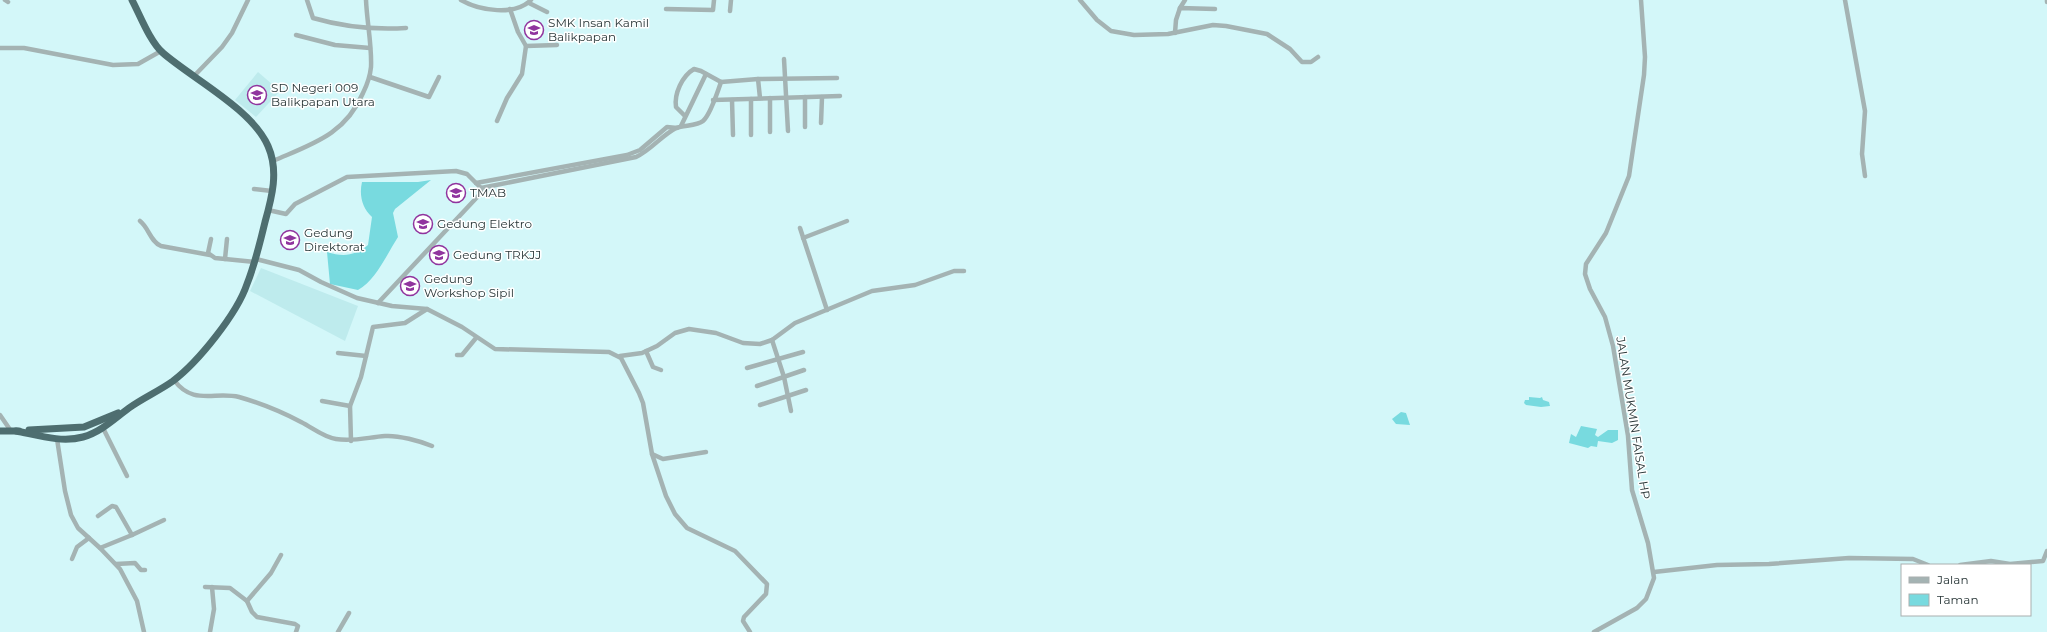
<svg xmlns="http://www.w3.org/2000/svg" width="2047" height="632" viewBox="0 0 2047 632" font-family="Montserrat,sans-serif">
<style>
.built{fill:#beebed}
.green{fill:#78dadf}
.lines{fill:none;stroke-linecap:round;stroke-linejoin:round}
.minor{stroke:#a4b3b3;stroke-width:4.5}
.highway{stroke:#4e6e70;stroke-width:7}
.labels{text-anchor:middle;stroke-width:3;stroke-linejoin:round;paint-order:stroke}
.poi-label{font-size:12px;fill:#293738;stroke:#fff;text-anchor:start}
.street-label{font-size:12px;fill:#293738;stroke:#fff}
</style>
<rect width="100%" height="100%" fill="#d3f7f9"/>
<g class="built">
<polygon points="258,72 280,91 256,117 235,100"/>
<polygon points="261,268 358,306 345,341 250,291"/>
</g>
<g class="green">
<path d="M431,180L395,209L393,213L398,237C387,254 376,280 358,290L330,284L327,252C343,257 355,256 368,245L372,217C362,208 359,195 362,182H418Z"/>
<polygon points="1529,397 1540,398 1542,397 1543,400 1549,402 1550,406 1541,407 1526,405 1524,403 1525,400 1529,400"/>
<polygon points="1401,412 1406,413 1410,425 1396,424 1392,419"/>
<polygon points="1581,426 1597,429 1595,435 1598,437 1608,430 1618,430 1618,440 1612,443 1598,441 1597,447 1591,446 1588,448 1569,443 1571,434 1576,437"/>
</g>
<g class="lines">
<g class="minor">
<polyline points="5,0 8,2"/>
<path d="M307,0L313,18C344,27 374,30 406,28"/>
<path d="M461,0C480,11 515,16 531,0"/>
<polyline points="1080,0 1097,20 1111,31 1134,35 1168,34 1213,25 1226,26 1267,34 1290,49 1302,62 1311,62 1318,57"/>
<polyline points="1845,0 1865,111 1862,154 1865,176"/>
<polyline points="2047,0 2047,2"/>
<polyline points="529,3 547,12"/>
<polyline points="1180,8 1185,0"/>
<polyline points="510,9 518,32 526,46 557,45"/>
<polyline points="666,9 713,10 714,0"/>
<polyline points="730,11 731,0"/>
<polyline points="1175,33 1176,20 1180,8 1215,9"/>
<polyline points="296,35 335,45 370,48"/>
<polyline points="0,48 24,48 113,65 138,64 161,51"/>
<polyline points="784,59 788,131"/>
<polyline points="195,75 222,47 232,33 248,0"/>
<polyline points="370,77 429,97 439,77"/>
<polyline points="758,79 837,78"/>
<polyline points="805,97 805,127"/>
<polyline points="770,98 770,132"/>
<polyline points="751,99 751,135"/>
<polyline points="713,100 840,96"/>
<polyline points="732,100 733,135"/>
<path d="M685,116L676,107C674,94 682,76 694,69L701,71L721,82L758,79L760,98"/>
<polyline points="497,121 507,98 522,74 526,46"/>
<polyline points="821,123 822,97"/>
<polyline points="681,126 706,74"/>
<path d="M273,161C312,144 345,135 363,93C367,85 370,77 371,67C372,45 367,23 366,0"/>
<polyline points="476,183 627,155 640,150 667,127 677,128"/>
<path d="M481,188L636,157C651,150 661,136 676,128C684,125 697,126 703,121C709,116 718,91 721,82"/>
<polyline points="254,189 272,191"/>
<polyline points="268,210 286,214 295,204 347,177 456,171 467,174 481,188 481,193 378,303"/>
<path d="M140,221C149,228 150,241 161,246L210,255"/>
<polyline points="800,228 827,310"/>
<polyline points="803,238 847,221"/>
<polyline points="211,239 208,253 215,258 255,262"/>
<polyline points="225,259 227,239"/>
<polyline points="256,259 299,270 321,282 357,298 392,306 427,309 462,327 495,349 609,352 621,358 639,393 643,403 652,454 666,496 675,514 687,528 735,551 767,584 766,594 744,617 743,621 750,632"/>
<polyline points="772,340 784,377 791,411"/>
<polyline points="646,351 653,367 661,370"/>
<polyline points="338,353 366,356"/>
<polyline points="457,355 462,355 476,338"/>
<polyline points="620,356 642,353 657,346 675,333 689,329 716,333 743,343 760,344 772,340 795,323 872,291 915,285 954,271 964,271"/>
<polyline points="747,368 803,352"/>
<path d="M174,380C193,406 215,391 239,397C260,403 282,412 301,422C313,428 323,437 336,439C353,442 369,437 385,436C398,435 420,441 432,446"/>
<polyline points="757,386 804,370"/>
<polyline points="322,401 350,406"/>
<polyline points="760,405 806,390"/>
<polyline points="0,415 11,431"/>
<polyline points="103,428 127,476"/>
<polyline points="57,439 65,491 71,515 78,528 100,548 120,569 137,601 144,632"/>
<polyline points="351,441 350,406 361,377 373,327 405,323 427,309"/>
<polyline points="652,454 663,459 706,452"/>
<polyline points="98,516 112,506 116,507 132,535"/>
<polyline points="100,548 132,535 164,520"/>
<polyline points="72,559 77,547 89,538"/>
<polyline points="116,564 135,563 141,570 145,570"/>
<polyline points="1960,565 1991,561 2010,564 2043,561 2047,551"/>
<polyline points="1654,572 1717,565 1769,564 1849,558 1913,559 1928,565"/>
<polyline points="205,587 230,588 247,601 252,612 257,617 295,624 298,626 296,632"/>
<polyline points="247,601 271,573 281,555"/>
<polyline points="210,632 214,609 212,587"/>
<polyline points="338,632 349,613"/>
<polyline points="1594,632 1637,608 1646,599 1654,578 1648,543 1632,490 1628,436 1613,346 1605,317 1590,289 1585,274 1586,264 1606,233 1629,176 1644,75 1645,57 1641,0"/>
</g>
<g class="highway">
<polyline points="29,430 84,427 118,413"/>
<polyline points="0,431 19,431"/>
<path d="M16,431C37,435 61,443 83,437C101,432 114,419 129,408C143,398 159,391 173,381C198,362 237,314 247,284C255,264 260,243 265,222C272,197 279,171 268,146C252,109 193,79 163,53C150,42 140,15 132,0"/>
</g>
</g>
<defs>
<g id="school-ring" transform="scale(1)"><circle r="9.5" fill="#fff" stroke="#90349e" stroke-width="1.5"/><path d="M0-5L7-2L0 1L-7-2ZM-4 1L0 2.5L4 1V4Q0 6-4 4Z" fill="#90349e"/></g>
<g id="university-ring" transform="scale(1)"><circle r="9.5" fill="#fff" stroke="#90349e" stroke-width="1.5"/><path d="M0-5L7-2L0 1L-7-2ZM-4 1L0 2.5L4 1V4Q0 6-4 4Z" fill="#90349e"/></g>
</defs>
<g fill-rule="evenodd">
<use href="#school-ring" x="534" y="30"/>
<use href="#school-ring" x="257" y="95"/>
<use href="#university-ring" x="456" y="193"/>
<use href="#university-ring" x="423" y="224"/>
<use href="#university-ring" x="290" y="240"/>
<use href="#university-ring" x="439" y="255"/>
<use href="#university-ring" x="410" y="286"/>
</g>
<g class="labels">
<g class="poi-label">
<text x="548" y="27">SMK Insan Kamil<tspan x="548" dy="14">Balikpapan</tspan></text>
<text x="271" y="92">SD Negeri 009<tspan x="271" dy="14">Balikpapan Utara</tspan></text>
<text x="470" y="197">TMAB</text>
<text x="437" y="228">Gedung Elektro</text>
<text x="304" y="237">Gedung<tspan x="304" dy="14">Direktorat</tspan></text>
<text x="453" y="259">Gedung TRKJJ</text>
<text x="424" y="283">Gedung<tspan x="424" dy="14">Workshop Sipil</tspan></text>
</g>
<g class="street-label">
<text transform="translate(1633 418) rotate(81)" y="4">JALAN MUKMIN FAISAL HP</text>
</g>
</g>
<rect x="1901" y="564" width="130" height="52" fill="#ffffff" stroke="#a9afaf"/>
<rect x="1909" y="577" width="20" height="6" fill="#a4b3b3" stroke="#a9afaf"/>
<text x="1937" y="584" font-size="12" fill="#293738">Jalan</text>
<rect x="1909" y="594" width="20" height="12" fill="#78dadf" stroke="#a9afaf"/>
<text x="1937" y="604" font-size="12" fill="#293738">Taman</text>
</svg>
